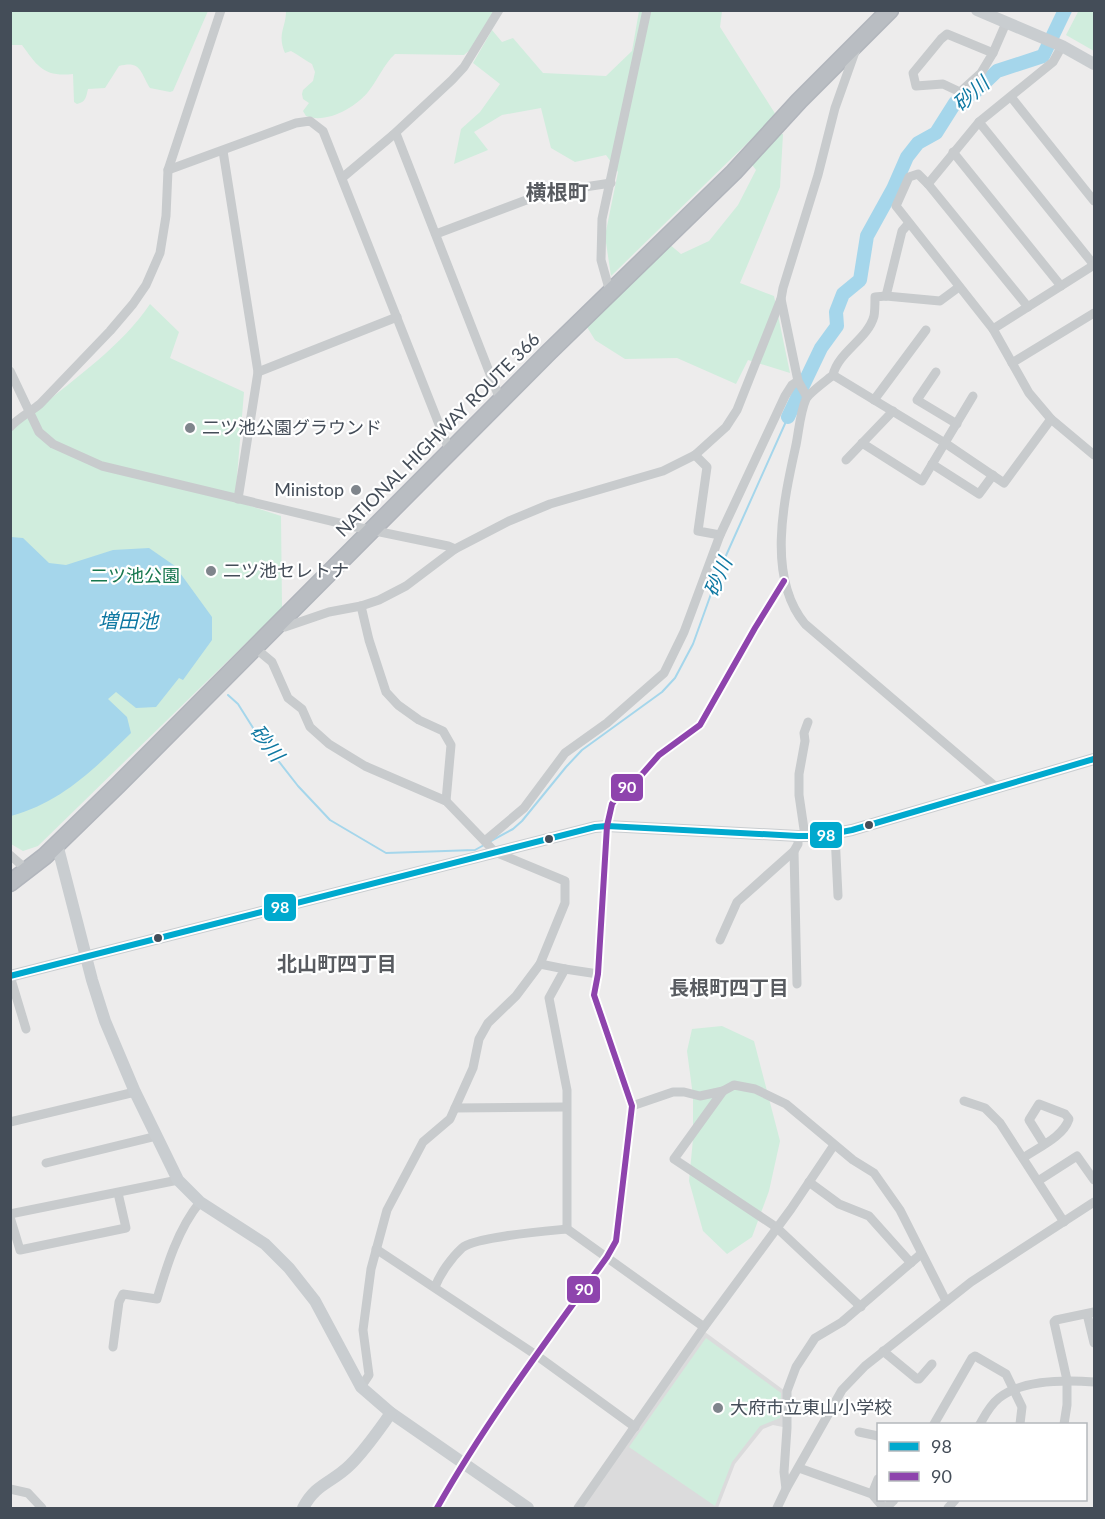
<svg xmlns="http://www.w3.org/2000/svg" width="1105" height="1519" viewBox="0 0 1105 1519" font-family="Lato,'Noto Sans JP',sans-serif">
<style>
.education{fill:#dbdbdc}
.green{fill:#d0eddd}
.water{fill:#a5d6eb}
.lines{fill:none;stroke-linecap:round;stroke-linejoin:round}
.stream{stroke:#a5d6eb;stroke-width:2}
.river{stroke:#a5d6eb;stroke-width:14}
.highway-casing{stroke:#b1b5bc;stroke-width:19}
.street{stroke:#c8cbcd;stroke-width:9}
.secondary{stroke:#c9cdd0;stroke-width:12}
.highway{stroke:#b9bdc2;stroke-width:16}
.bus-1-casing{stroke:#fff;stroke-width:10}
.bus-2-casing{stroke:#fff;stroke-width:10}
.bus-1{stroke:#00a9ce;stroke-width:6}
.bus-2{stroke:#8e44ad;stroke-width:6}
.poi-dot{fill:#7f858c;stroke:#fff;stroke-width:2}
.bus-dot{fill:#444d58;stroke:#fff;stroke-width:2}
.labels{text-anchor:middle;stroke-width:4.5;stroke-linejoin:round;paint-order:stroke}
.poi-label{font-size:18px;fill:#444d58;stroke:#fff;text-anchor:start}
.street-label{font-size:18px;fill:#444d58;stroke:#fff}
.park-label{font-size:18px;fill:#17774f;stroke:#fff}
.water-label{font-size:20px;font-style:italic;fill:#0e78a2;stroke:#fff}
.neighbourhood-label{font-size:20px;font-weight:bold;fill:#585b60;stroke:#fff}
.quarter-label{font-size:21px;font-weight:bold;fill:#585b60;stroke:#fff}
.line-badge{stroke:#fff;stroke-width:2}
.badge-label{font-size:16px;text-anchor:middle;font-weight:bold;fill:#fff}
</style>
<rect width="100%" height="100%" fill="#edecec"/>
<polygon class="education" points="705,1332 785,1391 783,1427 773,1425 763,1429 735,1464 718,1508 582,1508"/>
<g class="green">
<polygon points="1079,10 1094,11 1094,51 1066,35"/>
<path d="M10,11L11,10L208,11L173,91L170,92L150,88C140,72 141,60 119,66L105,88L88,89C86,97 86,102 77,104L74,102L73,74C44,77 38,67 22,45H11Z"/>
<path d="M286,11H494L471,49L464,55L395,54C383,65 378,80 368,92C355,108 326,124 306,116L303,111L309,103L303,99L302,94L303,90L313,81L315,72L312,64C304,60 299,55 291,51L285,53C277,33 286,28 286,11Z"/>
<polygon points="639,11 722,11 720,27 776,115 611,276 605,236 618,172 606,155 575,162 551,148 541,108 502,115 474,132 488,150 454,164 461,129 480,112 500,84 473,63 492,30 502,42 513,38 543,73 606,76 632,51"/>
<polygon points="778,134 783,134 780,187 740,283 774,296 790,373 748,360 736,384 677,358 625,359 595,340 587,327 669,244 681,254 709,241 738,205 756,170 750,162"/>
<path d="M150,304L179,332L170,358L244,392L235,501L281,516L282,608L38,846L23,851L11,844V425L20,415L29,419L37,410C76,377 122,346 150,304Z"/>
<polygon points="722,1026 754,1041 780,1141 769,1191 752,1237 727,1254 703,1231 689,1181 693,1139 693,1096 687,1051 692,1029"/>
<polygon points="706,1338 781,1393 780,1418 760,1426 732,1462 715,1506 629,1447"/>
</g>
<path class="water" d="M11,537L23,538L49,563L66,565L113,550L149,548L175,566L212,617V640L183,680L179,678L156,707L136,708L116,692L108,699L127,717L131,733C94,769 62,802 11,816Z"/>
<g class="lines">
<g class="stream">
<polyline points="228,695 238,704 255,731 298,786 330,820 386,853 475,850 484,845"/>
<polyline points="489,842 513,829 522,821 566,767 582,750 662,692 675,678 693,644 720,569 788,417"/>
</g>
<polyline class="river" points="788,417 821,348 837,326 836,312 843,294 860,280 867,236 893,189 907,157 918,143 936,133 955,103 975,92 997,71 1043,56 1065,10"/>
<g class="highway-casing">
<polyline id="highway" points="10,883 45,856 119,784 549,352 734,172 799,101 890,10"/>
</g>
<g class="street">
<polygon points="947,34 993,53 981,73 960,92 943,84 916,86 913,73 941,39"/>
<polyline points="993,53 1006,23"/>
<polyline points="1011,97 1094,201"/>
<polyline points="979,122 1094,265"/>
<polyline points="393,135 397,136 501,402"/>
<polyline points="223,151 258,372 238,499"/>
<polyline points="953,152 1061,286"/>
<polyline points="168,170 296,123 310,121 323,131 450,452"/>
<polyline points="342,178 393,135 452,80 464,67 499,10"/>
<polyline points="928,184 979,122 1053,62 1062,46"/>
<polyline points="436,234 545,193 611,183"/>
<path d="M959,287L940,301L886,296L875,297C875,304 875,311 874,316C868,339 838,352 833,375C827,380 809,393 806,399C800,413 799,430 796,445C784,499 766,577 805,624L997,788"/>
<polyline points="610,292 601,260 602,219 647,10"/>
<polyline points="886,296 902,231 909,223"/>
<polyline points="781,299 798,381 807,397"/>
<polyline points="1028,307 928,184 918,174 909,177 896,206 993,329 1029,393 1051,419 1094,455"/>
<polyline points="993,329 1094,265"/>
<polyline points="1012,363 1094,313"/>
<polyline points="10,371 39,432 53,444 102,466 356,527 448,546 455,549"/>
<polyline points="258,372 397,317"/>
<polyline points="936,372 917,400 957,424"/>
<polyline points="833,375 945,443 1004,483 1051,419"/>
<polyline points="874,400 926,330"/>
<path d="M10,427C20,417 30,412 40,404L110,331L133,304L146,285L160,253L166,216L168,170L221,10"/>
<polyline points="862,443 922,481 973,396"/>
<polyline points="695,455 707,467 698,531 720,535"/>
<polyline points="846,460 893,411"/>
<polyline points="932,464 979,494 993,475"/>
<polyline points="361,606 369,640 386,692 398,705 419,720 443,731 451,745 446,801"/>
<polyline points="277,625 285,627 329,612 361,606 379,600 406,586 455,549 509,521 550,504 663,471 695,455 726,427 737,410 781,299 783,288 818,175 835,108 856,49"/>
<polyline points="258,644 260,652 272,662 288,698 302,709 310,727 329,744 365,766 446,801 495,852 565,881 565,903 540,964 516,996 488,1023 479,1039 473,1068 450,1119 423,1142 387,1210 371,1269 363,1330 369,1375 361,1387"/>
<polyline points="835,834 838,896"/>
<polyline points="805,836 799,795 799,774 805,741 804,733 808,722"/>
<polyline points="486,840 524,808 565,753 607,723 664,673 684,632 720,535 785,396 792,385 798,381"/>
<polyline points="794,851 797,984"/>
<polyline points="10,855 27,870"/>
<polyline points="720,940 737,902 794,851 798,844 798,836"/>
<polyline points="540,964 565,969 549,998 567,1090 567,1229"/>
<polyline points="565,969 598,974"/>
<polyline points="10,976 26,1029"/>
<polyline points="723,1091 674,1159 776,1227 861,1307"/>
<polyline points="964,1101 985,1108 1000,1123 1064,1222"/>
<polyline points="632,1106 673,1092 684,1092 700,1096 723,1091 734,1085 755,1089 786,1104 853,1160 874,1173 900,1210 946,1301"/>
<polyline points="455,1108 566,1107"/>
<polyline points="10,1122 135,1092"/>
<path d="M1023,1158C1039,1147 1063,1137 1069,1119L1065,1114L1039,1104L1029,1120L1044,1144"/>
<polyline points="46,1163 157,1136"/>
<polyline points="1038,1181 1077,1156 1094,1180"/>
<polyline points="809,1182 839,1204 869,1216 911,1263"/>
<polyline points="10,1214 178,1180"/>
<polyline points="10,1217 20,1250 126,1228 118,1193"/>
<polyline points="376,1249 536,1355 635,1427"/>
<path d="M435,1287C440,1274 451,1258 462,1248C474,1237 547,1231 567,1229L704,1327"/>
<polyline points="1087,1314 1094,1343"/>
<path d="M113,1347L119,1302L123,1294L157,1299C167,1265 178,1229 200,1202"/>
<polyline points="883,1351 917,1379 919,1379 932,1364"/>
<polyline points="934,1424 972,1358 975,1356 1006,1374 1022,1407 1020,1424"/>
<path d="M980,1424C985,1415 990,1405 999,1398C1023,1379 1066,1380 1094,1382"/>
<polyline points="1064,1424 1067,1405 1067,1380 1054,1322 1056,1320 1094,1312"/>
<polyline points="859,1432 878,1436"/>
<polyline points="799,1468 872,1494 884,1508"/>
<polyline points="10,1489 28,1493 42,1508"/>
<polyline points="786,1489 784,1472 787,1428 787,1391 796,1367 815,1338 842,1322 921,1254"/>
<polyline points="872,1494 878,1479"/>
<path d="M437,1508C487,1420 548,1339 607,1257L616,1241L632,1106L594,995L598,974L607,826L612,804L619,794L637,780L659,755L700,725L755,628L784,581"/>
<polyline points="578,1508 704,1327 791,1209 834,1145"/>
<polyline points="777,1508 786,1489 842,1390 865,1366 971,1282 1094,1202"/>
<polyline points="886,1508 894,1500"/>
<polyline points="948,1508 955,1500"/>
</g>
<g class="secondary">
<polyline points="977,10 1062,46 1094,64"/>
<polyline points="57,844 92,980 105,1021 135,1092 178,1180 200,1202 265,1244 289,1268 315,1301 361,1387 391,1413 528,1508"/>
<polyline points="10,976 595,827 607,826 798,836 821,836 852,830 1094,759"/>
<path d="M303,1508C316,1483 332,1483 350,1465C366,1449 378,1431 391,1413"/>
</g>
<use href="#highway" class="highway"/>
<g class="bus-1-casing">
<polyline id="bus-1" points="10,976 595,827 607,826 798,836 821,836 852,830 1094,759"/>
</g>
<g class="bus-2-casing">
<path id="bus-2" d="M437,1508C487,1420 548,1339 607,1257L616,1241L632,1106L594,995L598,974L607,826L612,804L619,794L637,780L659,755L700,725L755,628L784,581"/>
</g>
<use href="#bus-1" class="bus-1"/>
<use href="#bus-2" class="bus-2"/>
</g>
<g class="poi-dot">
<circle cx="190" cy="428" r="6"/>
<circle cx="356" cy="490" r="6"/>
<circle cx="211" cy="571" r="6"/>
<circle cx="718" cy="1408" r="6"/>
</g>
<g class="bus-dot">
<circle cx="869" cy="825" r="5"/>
<circle cx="549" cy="839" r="5"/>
<circle cx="158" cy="938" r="5"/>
</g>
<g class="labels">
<g class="poi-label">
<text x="202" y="434">二ツ池公園グラウンド</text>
<text x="344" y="496" text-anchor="end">Ministop</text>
<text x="223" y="577">二ツ池セレトナ</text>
<text x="730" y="1414">大府市立東山小学校</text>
</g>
<g class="street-label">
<text transform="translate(438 435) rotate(-45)" y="6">NATIONAL HIGHWAY ROUTE 366</text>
</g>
<g class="park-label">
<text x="135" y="582">二ツ池公園</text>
</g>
<g class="water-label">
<text transform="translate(971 94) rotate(-42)" y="7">砂川</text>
<text transform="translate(718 577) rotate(-67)" y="7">砂川</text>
<text x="128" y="628">増田池</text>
<text transform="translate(267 743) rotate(52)" y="7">砂川</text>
</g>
<g class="neighbourhood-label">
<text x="337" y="971">北山町四丁目</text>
<text x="729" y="995">長根町四丁目</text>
</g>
<g class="quarter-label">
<text x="557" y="200">横根町</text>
</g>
</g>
<g class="line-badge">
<rect x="610" y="773" width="34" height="29" rx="6" fill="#8e44ad"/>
<rect x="809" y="821" width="34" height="28" rx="6" fill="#00a9ce"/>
<rect x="263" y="893" width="34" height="29" rx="6" fill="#00a9ce"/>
<rect x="566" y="1275" width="35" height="29" rx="6" fill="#8e44ad"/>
</g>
<g class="badge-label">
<text x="627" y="793">90</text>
<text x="826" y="841">98</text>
<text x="280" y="913">98</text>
<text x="584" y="1295">90</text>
</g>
<rect width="1105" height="1519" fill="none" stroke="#444d58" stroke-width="24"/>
<rect x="877" y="1423" width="210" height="78" fill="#ffffff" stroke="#b4b8bc" stroke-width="1.5"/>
<rect x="889" y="1442" width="30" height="9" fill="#00a9ce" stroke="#b4b8bc" stroke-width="1.5"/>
<text x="931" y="1453" font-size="18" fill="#444d58">98</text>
<rect x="889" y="1472" width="30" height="9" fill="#8e44ad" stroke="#b4b8bc" stroke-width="1.5"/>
<text x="931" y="1483" font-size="18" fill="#444d58">90</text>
</svg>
